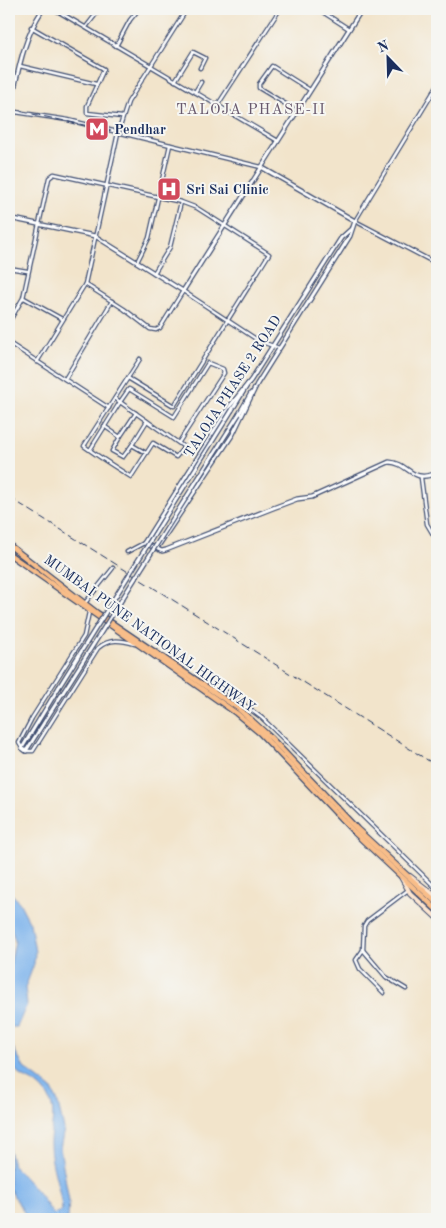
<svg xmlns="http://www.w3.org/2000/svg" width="446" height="1228" viewBox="0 0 446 1228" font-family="'Old Standard TT',serif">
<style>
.water{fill:#7db3ec;stroke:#4c71a5}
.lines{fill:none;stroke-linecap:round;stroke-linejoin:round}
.minor-casing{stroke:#3b4a6e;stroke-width:5}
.tertiary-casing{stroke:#3b4a6e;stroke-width:5.5}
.secondary-casing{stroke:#3b4a6e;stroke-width:6}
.trunk-casing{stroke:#3b4a6e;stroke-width:7}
.minor{stroke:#fff;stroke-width:2.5}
.tertiary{stroke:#fff;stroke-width:3}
.secondary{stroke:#fce5d0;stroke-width:4}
.trunk{stroke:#f8bd89;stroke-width:4.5}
.rail{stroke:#1b2f5e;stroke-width:1;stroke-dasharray:8 4;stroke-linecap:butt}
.tertiary-bridge-casing{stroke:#3b4a6e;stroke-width:5.5;stroke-linecap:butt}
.tertiary-bridge{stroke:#fff;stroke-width:3}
.labels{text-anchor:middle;stroke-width:4;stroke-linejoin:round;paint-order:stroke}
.poi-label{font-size:14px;font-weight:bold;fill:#1b2f5e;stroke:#f6f6f2;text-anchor:start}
.street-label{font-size:14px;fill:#1b2f5e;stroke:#f6f6f2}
.neighbourhood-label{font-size:15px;letter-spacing:1px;fill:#695a6e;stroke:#f6f6f2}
</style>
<rect width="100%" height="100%" fill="#f6f6f2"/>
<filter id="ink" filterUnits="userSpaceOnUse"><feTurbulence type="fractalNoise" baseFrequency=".02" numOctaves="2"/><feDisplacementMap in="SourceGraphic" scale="10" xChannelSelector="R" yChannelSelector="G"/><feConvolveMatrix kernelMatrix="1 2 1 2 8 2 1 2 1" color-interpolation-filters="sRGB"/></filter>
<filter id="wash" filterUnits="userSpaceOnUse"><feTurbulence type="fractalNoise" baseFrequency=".0096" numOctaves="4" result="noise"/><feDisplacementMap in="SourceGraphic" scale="20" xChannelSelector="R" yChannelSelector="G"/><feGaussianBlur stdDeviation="1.12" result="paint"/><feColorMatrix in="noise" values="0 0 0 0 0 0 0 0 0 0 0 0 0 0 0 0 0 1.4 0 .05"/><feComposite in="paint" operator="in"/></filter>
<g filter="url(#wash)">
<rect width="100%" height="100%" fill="#f2e4cb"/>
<g class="water">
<polygon points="9,891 19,902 30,923 35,952 34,964 25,988 27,1004 17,1027 9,1027 9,970 15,941 9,921"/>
<path d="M9,1040L24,1068L51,1088L57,1100L64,1129L60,1148L69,1201L68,1219H28L9,1188V1149L13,1165L37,1191L53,1214L62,1211C61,1188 50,1166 50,1143C50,1128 57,1114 49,1098C35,1070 9,1089 9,1040Z"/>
</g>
</g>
<g filter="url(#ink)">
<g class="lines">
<g class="minor-casing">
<g id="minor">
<polyline points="54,9 278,141"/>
<polyline points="318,9 349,29"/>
<polyline points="31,27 104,69 87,106 87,113 122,117"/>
<polyline points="86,27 100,9"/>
<polyline points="116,46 130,20 139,9"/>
<polyline points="20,66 96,84"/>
<polyline points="175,81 193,52 205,58 200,68"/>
<polyline points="437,86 355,221 437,264"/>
<polyline points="195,92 201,82"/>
<polyline points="217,106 280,9"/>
<polyline points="9,111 68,120 261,167"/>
<polyline points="297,111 259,88 259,84 272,66 310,90"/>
<polyline points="137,262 149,238 170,145"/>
<polyline points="9,268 27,271"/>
<polyline points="154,273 170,247 181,202"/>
<polyline points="85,284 124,309 150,329 156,330 160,328 183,291 259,341 279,348"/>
<polyline points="24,298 62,319"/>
<polyline points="9,322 23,298 49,178 54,174 181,202 197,208 269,254 174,406 128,378"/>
<polyline points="9,343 109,408"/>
<polyline points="37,362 85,284 118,133 128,102 185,12 195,9"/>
<polyline points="65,379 112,301"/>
<polyline points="115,398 120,402 129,389 174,417 208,363 223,369 224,373 179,442"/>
<polyline points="104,426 120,437 136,413"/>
<polyline points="120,437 112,451 123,457 132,445 146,453"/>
<polyline points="132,445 147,421"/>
<path d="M90,450L120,402L184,447L176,457L153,443L131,477C115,467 99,457 84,446L140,359"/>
<polyline points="421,478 427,524 437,541"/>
<polyline points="127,552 144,543"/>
<polyline points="85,603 113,568"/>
<polyline points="212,690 220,687 262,718 437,889"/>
<polyline points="22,748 19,743 32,718 84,636 89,612"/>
<path d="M26,751H33L98,648C110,638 121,640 135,644"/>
<polyline points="363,950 386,977 406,989"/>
<polyline points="384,993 360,969 356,960 363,950 364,926 367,921 408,890"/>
</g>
</g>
<g class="tertiary-casing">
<g id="tertiary">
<path d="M9,114C17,77 22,40 43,9"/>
<polyline points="9,218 95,236 183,291 362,9"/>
<path d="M351,229L341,238L251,380L230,406L144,543L162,551L166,550L273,508L297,499L312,497L389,462C410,463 410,484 437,473"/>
<polyline points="232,410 248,384"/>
<polyline points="239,414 251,393"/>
<polyline points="157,548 233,434 257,384 350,236 355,221 261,167"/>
<polyline points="59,687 22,748 26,751 64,691"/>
</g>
</g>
<g class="secondary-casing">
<g id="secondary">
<polyline points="410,876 437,897"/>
<polyline points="401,877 410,893 437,918"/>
</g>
</g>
<g class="trunk-casing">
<g id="trunk">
<polyline points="9,545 97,613 239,709 271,738 357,829 437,903"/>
<polyline points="9,554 236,713 260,733 354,832 437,910"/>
</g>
</g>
<use href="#minor" class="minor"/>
<use href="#tertiary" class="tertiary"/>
<use href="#secondary" class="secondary"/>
<use href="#trunk" class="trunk"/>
<g class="rail">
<polyline points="9,109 131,135"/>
<polyline points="9,497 437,766"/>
</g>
<g class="tertiary-bridge-casing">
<g id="tertiary-bridge">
<polyline points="59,687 232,410"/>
<polyline points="64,691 239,414"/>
</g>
</g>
<use href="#tertiary-bridge" class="tertiary-bridge"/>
</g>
</g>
<defs>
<g id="metro-square" transform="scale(1.25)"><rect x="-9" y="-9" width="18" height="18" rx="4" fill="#d1495b" stroke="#f6f6f2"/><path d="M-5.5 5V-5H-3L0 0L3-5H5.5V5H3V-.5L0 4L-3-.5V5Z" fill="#fff"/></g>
<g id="hospital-square" transform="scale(1.25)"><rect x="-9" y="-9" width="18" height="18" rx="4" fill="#d1495b" stroke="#f6f6f2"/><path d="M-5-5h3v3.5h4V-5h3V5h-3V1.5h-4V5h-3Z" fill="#fff"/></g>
</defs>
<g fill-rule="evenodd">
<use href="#metro-square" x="97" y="129"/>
<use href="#hospital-square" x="169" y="189"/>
</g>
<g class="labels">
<g class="poi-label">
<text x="114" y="134">Pendhar</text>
<text x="186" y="194">Sri Sai Clinic</text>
</g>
<g class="street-label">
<text transform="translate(232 386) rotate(-57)" y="5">TALOJA PHASE 2 ROAD</text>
<text transform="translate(150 633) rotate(36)" y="5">MUMBAI PUNE NATIONAL HIGHWAY</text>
</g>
<g class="neighbourhood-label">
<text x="251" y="114">TALOJA PHASE-II</text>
</g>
</g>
<rect width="446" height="1228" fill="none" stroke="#f6f6f2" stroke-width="30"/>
<g transform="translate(388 58) rotate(337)" stroke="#f6f6f2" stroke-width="4" paint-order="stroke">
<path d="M0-4L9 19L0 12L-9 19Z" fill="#1b2f5e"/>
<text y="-8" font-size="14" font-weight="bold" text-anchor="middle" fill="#1b2f5e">N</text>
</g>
</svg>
